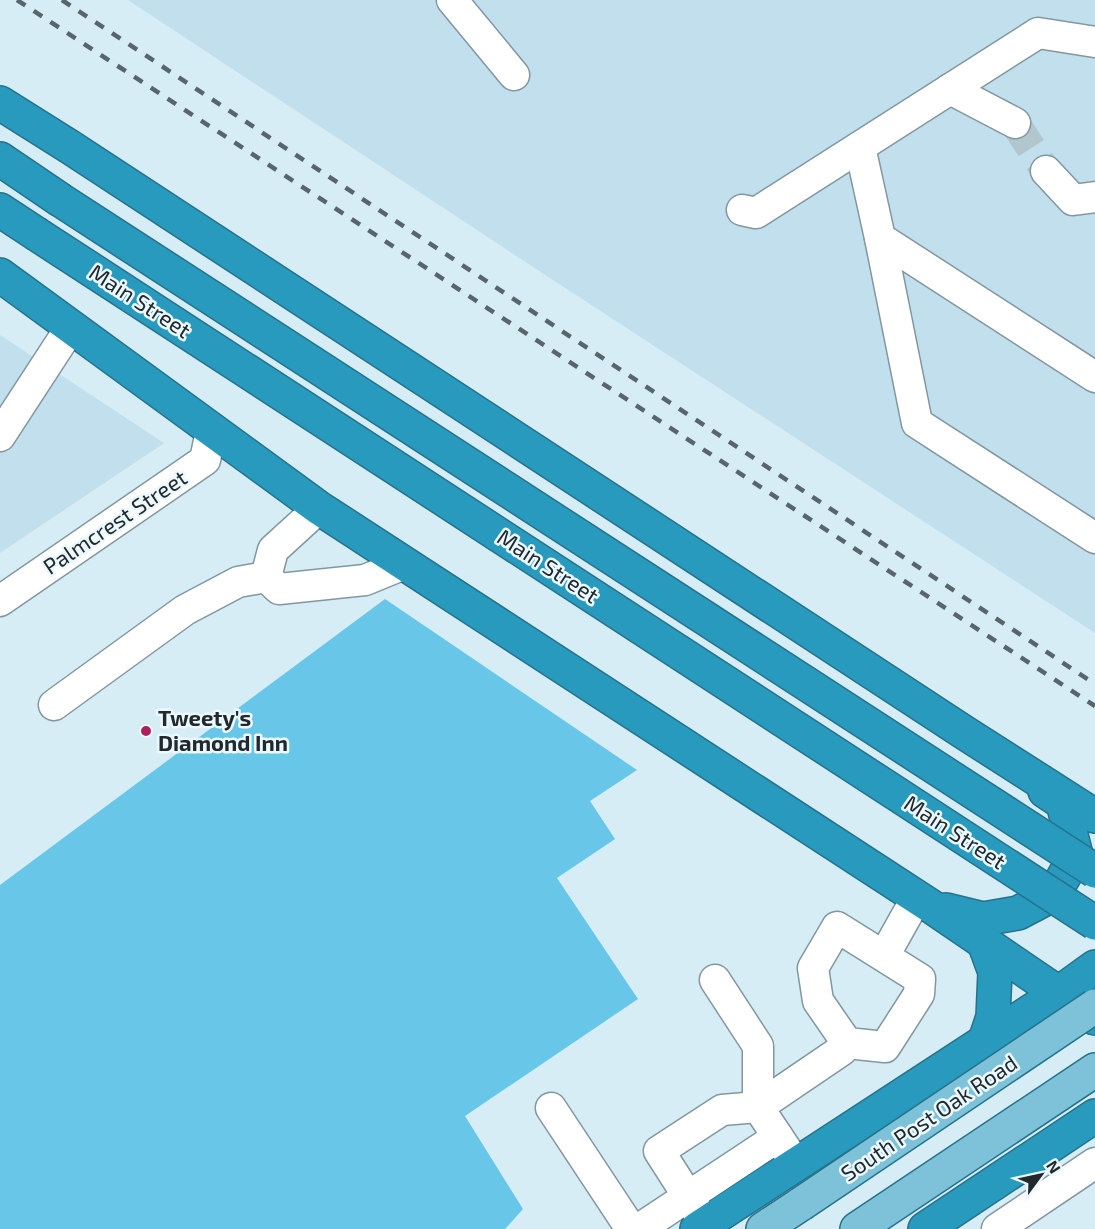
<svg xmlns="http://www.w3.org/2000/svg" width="1095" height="1229" viewBox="0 0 1095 1229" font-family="'Exo 2',sans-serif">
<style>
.built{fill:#c1dfec}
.forest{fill:#68c7e9}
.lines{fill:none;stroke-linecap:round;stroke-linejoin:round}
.minor-tunnel{stroke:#b2c6ce;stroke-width:30;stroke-dasharray:30 15;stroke-linecap:butt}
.minor-casing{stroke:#82979f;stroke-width:33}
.major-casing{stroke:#25728b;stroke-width:36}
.highway-casing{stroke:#25728b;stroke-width:36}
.minor{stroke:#fff;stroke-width:30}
.major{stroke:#7dc2d8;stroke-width:33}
.highway{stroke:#279abe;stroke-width:33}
.rail{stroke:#58656a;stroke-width:4.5;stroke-dasharray:10 10;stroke-linecap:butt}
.major-bridge-casing{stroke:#25728b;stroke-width:36;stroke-linecap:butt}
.highway-bridge-casing{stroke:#25728b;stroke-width:36;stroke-linecap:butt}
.major-bridge{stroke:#7dc2d8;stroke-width:33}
.highway-bridge{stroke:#279abe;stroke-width:33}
.poi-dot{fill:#ae205b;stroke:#ebf8fe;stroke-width:2}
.labels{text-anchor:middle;stroke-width:5;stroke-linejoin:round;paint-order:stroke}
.street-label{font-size:22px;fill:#21292c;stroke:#ebf8fe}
.poi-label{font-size:22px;font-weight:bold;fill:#21292c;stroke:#ebf8fe;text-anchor:start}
</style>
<rect width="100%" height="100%" fill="#d6edf6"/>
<g class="built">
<polygon points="128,0 1095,0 1095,633 530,265"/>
<polygon points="0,335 164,443 0,553"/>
</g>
<polygon class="forest" points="385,599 637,770 590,801 615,839 557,878 638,999 465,1116 523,1209 505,1229 0,1229 0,885"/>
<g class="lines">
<polyline class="minor-tunnel" points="1015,123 1046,171"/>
<g class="minor-casing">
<g id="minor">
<polyline points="452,0 514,75"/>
<polyline points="950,89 1015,123"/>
<polyline points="860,147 880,238 1095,377"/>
<polyline points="1046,171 1073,200 1095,197"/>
<polyline points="742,210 756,213 1038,33 1095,42"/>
<polyline points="880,238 917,423 1095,538"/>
<polyline points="0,436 71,327"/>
<polyline points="319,508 273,550 266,577 279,589 365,580 404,564"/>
<polyline points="0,601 205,460 211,431"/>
<polyline points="54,705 185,610 238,582 266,577"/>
<polyline points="884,956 917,897"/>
<polyline points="715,980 758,1046 758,1107 796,1164"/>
<polyline points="551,1108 631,1229"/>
<polyline points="705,1223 659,1151 722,1110 758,1107 842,1050 847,1043 885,1047 919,994 920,979 837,927 813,968 818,1001 847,1043"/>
<polyline points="639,1229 778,1137"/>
<polyline points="997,1229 1095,1163"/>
</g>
</g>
<g class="major-casing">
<g id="major">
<polyline points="763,1229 801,1204"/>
<polyline points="857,1229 1095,1070"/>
</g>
</g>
<g class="highway-casing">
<g id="highway">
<polyline points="0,103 70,147 965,733 1095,816"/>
<polyline points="0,159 59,199"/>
<polyline points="0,210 35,233"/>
<polyline points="0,275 319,508 932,907 1095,1018"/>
<polyline points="946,910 983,919 1018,913 1054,894 1076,855 1063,803 1045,791"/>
<polyline points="984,942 995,972 993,1017 985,1041"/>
<polyline points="697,1229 1059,993 1095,967"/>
<polyline points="925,1229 1095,1116"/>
</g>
</g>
<use href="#minor" class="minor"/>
<use href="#major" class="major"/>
<use href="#highway" class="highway"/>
<g class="rail">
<polyline points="17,0 1095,706"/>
<polyline points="62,0 1095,684"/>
</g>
<g class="major-bridge-casing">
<polyline id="major-bridge" points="801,1204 1095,1006"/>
</g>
<g class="highway-bridge-casing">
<g id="highway-bridge">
<polyline points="59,199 1095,871"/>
<polyline points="35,233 1095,923"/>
</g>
</g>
<use href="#major-bridge" class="major-bridge"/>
<use href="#highway-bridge" class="highway-bridge"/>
</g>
<circle class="poi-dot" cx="146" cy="731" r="6"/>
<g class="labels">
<g class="street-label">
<text transform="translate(140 301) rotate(33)" y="8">Main Street</text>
<text transform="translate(115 522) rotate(-34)" y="8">Palmcrest Street</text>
<text transform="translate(548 566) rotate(33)" y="8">Main Street</text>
<text transform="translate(955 832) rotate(33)" y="8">Main Street</text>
<text transform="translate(929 1118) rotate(-34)" y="8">South Post Oak Road</text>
</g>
<g class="poi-label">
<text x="158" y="726">Tweety's<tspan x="158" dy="25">Diamond Inn</tspan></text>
</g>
</g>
<g transform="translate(1041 1175) rotate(57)" stroke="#ebf8fe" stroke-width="4.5" paint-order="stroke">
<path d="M0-4.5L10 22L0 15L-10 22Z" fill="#21292c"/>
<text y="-9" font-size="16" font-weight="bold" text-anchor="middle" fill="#21292c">N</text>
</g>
</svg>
